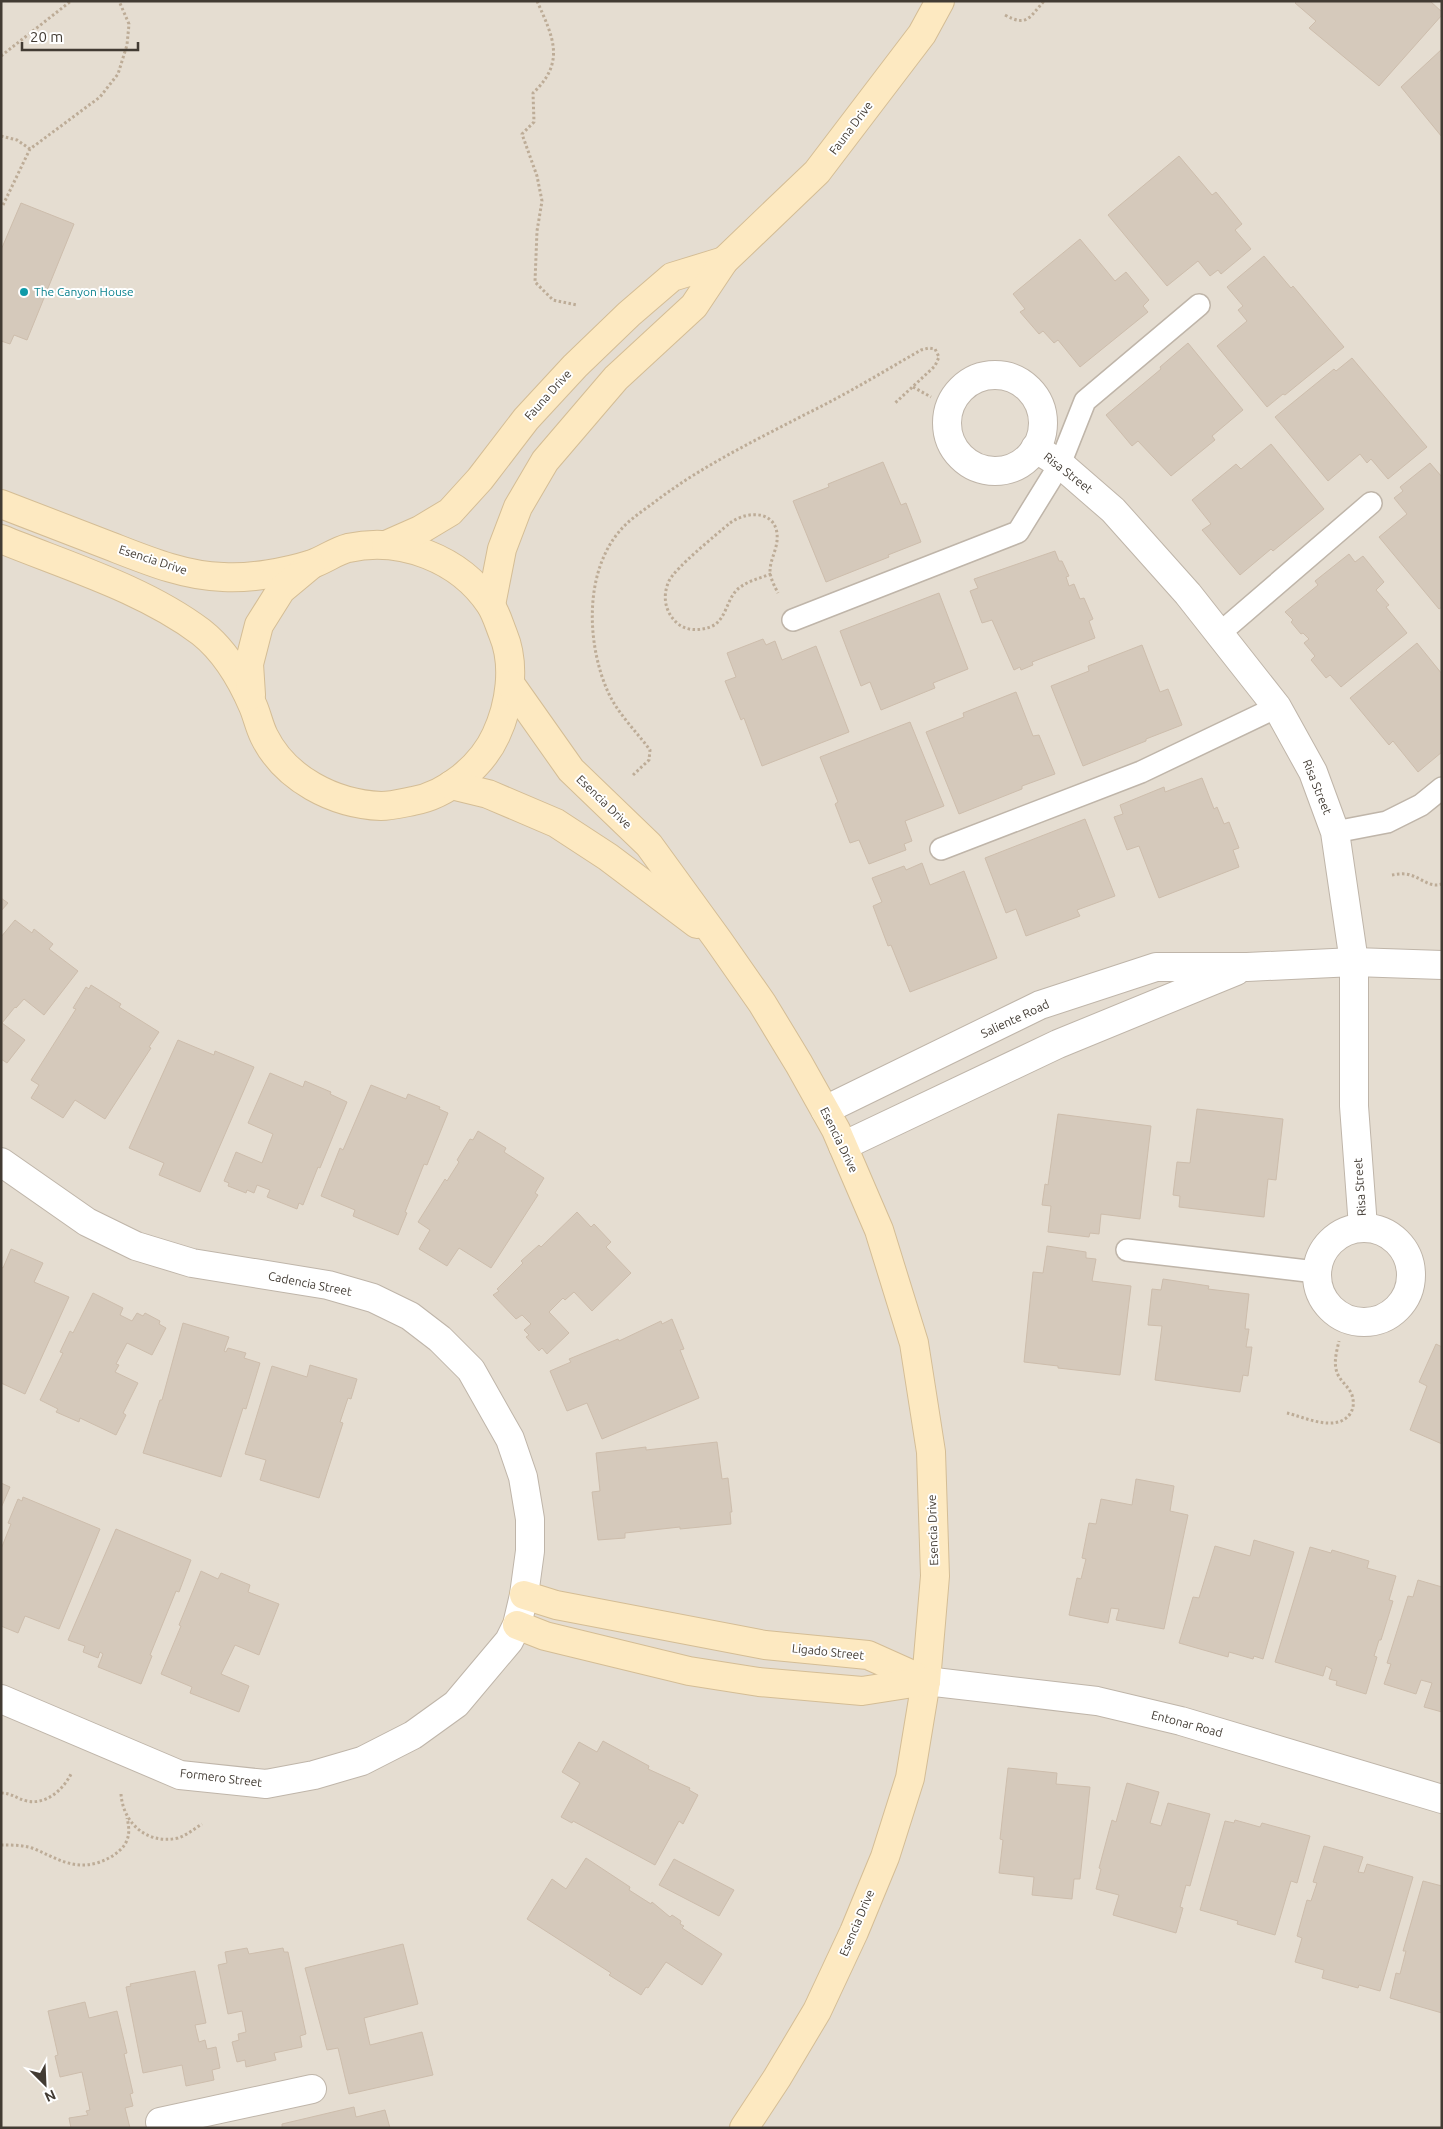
<svg xmlns="http://www.w3.org/2000/svg" width="1443" height="2129" viewBox="0 0 1443 2129" font-family="Ubuntu,sans-serif">
<style>
.residential{fill:#e5ddd1}
.building{fill:#d5c9bb;stroke:#cdbdac}
.lines{fill:none;stroke-linecap:round;stroke-linejoin:round}
.lane-casing{stroke:#bfb5a9;stroke-width:24}
.street-casing{stroke:#bfb5a9;stroke-width:30}
.secondary-casing{stroke:#d4bd95;stroke-width:30}
.path{stroke:#bdac97;stroke-width:3;stroke-dasharray:2.5 2.5;stroke-linecap:butt}
.lane{stroke:#fff;stroke-width:21}
.street{stroke:#fff;stroke-width:28}
.secondary{stroke:#fde9c1;stroke-width:28}
.culture-dot{fill:#0f9aa8;stroke:#fff;stroke-width:2}
.labels{text-anchor:middle;stroke-width:4;stroke-linejoin:round;paint-order:stroke}
.street-label{font-size:12px;fill:#423b33;stroke:#fff}
.culture-label{font-size:12px;fill:#0d838f;stroke:#fff;text-anchor:start}
</style>
<rect width="100%" height="100%" fill="#f1ebe3"/>
<rect class="residential" x="1" y="1" width="1441" height="2127"/>
<g class="building">
<polygon points="1297,1 1430,1 1442,12 1442,15 1379,86 1309,28 1316,21 1295,3"/>
<polygon points="1442,49 1442,137 1401,87"/>
<polygon points="1179,156 1212,195 1216,192 1242,224 1235,230 1251,249 1221,274 1218,270 1210,276 1198,261 1167,286 1108,215"/>
<polygon points="21,203 74,224 27,340 14,335 10,344 1,341 1,250"/>
<polygon points="1080,239 1115,281 1126,272 1149,300 1143,306 1148,312 1080,367 1058,340 1054,343 1043,331 1039,334 1020,312 1025,309 1013,294"/>
<polygon points="1264,256 1291,288 1293,286 1344,347 1285,395 1283,394 1267,407 1217,346 1247,321 1238,310 1243,306 1227,287"/>
<polygon points="1188,343 1243,410 1212,436 1215,440 1171,476 1138,441 1132,446 1106,415 1161,369 1160,367"/>
<polygon points="1352,358 1427,447 1388,479 1371,459 1367,463 1360,454 1328,481 1275,417 1334,369 1336,371"/>
<polygon points="1271,444 1324,509 1273,551 1271,549 1240,575 1202,530 1211,524 1192,500 1236,464 1241,469"/>
<polygon points="883,462 901,505 906,503 921,542 888,555 889,557 826,582 793,501 829,487 828,484"/>
<polygon points="1430,463 1442,477 1442,607 1439,609 1379,537 1407,514 1394,498 1403,491 1400,487"/>
<polygon points="1055,551 1059,561 1062,561 1069,576 1066,577 1069,586 1074,584 1080,599 1084,598 1093,619 1089,621 1095,638 1032,662 1033,665 1021,670 1020,667 1014,670 992,620 982,623 970,591 978,588 974,579"/>
<polygon points="1349,554 1355,562 1363,556 1384,582 1376,590 1389,605 1386,607 1407,633 1341,687 1330,675 1326,678 1311,660 1315,656 1304,643 1309,639 1303,633 1301,634 1291,622 1293,620 1285,612 1318,585 1315,581"/>
<polygon points="939,593 968,669 933,683 935,688 881,710 870,682 861,686 840,631"/>
<polygon points="763,639 766,645 775,641 782,660 816,646 849,732 762,766 744,718 741,720 725,681 736,677 727,653"/>
<polygon points="1417,643 1442,674 1442,752 1418,772 1393,741 1389,745 1350,698"/>
<polygon points="1142,645 1160,692 1168,689 1182,725 1146,739 1146,741 1083,766 1051,686 1089,671 1088,666"/>
<polygon points="1016,692 1033,736 1039,735 1055,774 1022,786 1022,789 959,814 926,732 964,717 963,713"/>
<polygon points="910,722 944,806 905,821 912,841 904,844 906,850 869,864 859,840 850,843 835,804 838,802 820,757"/>
<polygon points="1202,778 1214,809 1217,807 1224,824 1229,822 1239,848 1233,850 1239,867 1159,898 1139,846 1127,850 1114,817 1123,814 1120,805 1164,787 1165,792"/>
<polygon points="1085,819 1115,896 1077,910 1080,916 1026,936 1016,909 1006,913 985,858"/>
<polygon points="922,863 930,885 964,871 997,958 910,992 891,945 888,946 873,906 882,902 872,878 904,866 906,870"/>
<polygon points="1,898 8,903 1,911"/>
<polygon points="15,920 32,933 34,929 53,944 49,949 78,971 44,1015 24,999 16,1008 15,1007 2,1023 25,1040 7,1063 1,1059 1,937"/>
<polygon points="91,985 121,1004 119,1007 159,1032 149,1047 151,1048 105,1119 75,1100 63,1118 31,1098 39,1085 31,1080 76,1009 73,1008 86,987 89,989"/>
<polygon points="178,1040 214,1055 215,1051 254,1067 200,1192 159,1175 164,1163 129,1148"/>
<polygon points="270,1073 303,1087 305,1081 331,1092 330,1094 347,1102 320,1168 318,1167 303,1205 299,1203 297,1209 267,1197 270,1190 257,1185 254,1193 247,1190 246,1193 228,1186 229,1183 224,1181 236,1152 262,1163 273,1134 248,1123"/>
<polygon points="371,1085 406,1099 408,1094 440,1107 439,1109 448,1113 427,1165 424,1164 405,1212 407,1213 398,1235 353,1216 355,1210 321,1196 340,1148 343,1150"/>
<polygon points="1197,1109 1283,1119 1276,1180 1268,1179 1264,1217 1179,1207 1180,1196 1173,1195 1177,1162 1190,1163"/>
<polygon points="1058,1114 1151,1126 1140,1219 1101,1214 1099,1234 1090,1233 1089,1237 1048,1232 1051,1206 1042,1205 1045,1184 1048,1185"/>
<polygon points="478,1131 506,1148 504,1152 544,1178 535,1193 538,1195 491,1268 459,1248 447,1266 419,1249 430,1230 418,1222 445,1179 447,1181 459,1162 457,1160 470,1139 473,1140"/>
<polygon points="577,1212 591,1227 594,1224 611,1242 606,1247 631,1273 592,1311 574,1292 565,1300 563,1298 549,1312 569,1333 547,1354 542,1348 539,1351 526,1337 529,1335 524,1330 531,1324 522,1315 516,1319 493,1295 499,1291 497,1289 523,1263 521,1261 539,1245 541,1247"/>
<polygon points="1047,1246 1086,1252 1086,1258 1096,1259 1092,1281 1131,1286 1120,1375 1058,1368 1058,1366 1024,1362 1033,1272 1043,1273"/>
<polygon points="11,1249 43,1263 34,1282 69,1297 25,1394 1,1383 1,1267 3,1268"/>
<polygon points="1163,1279 1209,1286 1208,1289 1249,1294 1245,1329 1249,1329 1246,1347 1252,1347 1248,1376 1243,1375 1240,1392 1155,1380 1162,1326 1148,1325 1152,1289 1161,1290"/>
<polygon points="93,1293 123,1308 120,1315 132,1321 137,1313 143,1316 145,1313 160,1321 159,1324 166,1328 152,1355 127,1343 116,1364 119,1365 115,1372 138,1383 123,1413 126,1415 116,1435 80,1418 79,1422 56,1412 58,1409 40,1400 63,1353 60,1352 70,1331 73,1333"/>
<polygon points="672,1319 684,1349 680,1350 699,1398 602,1439 587,1403 567,1411 550,1371 571,1362 569,1359 618,1339 619,1341 661,1321 662,1324"/>
<polygon points="183,1323 229,1337 224,1351 226,1352 228,1348 246,1353 244,1358 260,1363 246,1409 243,1408 221,1477 143,1453 160,1400 162,1400"/>
<polygon points="1436,1344 1442,1347 1442,1444 1410,1430 1427,1386 1419,1382"/>
<polygon points="310,1365 357,1379 351,1399 348,1398 340,1422 343,1423 319,1498 260,1480 266,1460 245,1454 272,1366 307,1377"/>
<polygon points="717,1442 722,1479 728,1478 732,1512 730,1512 731,1524 680,1529 680,1527 625,1533 625,1538 598,1540 592,1492 600,1491 596,1453 646,1447 646,1450"/>
<polygon points="1136,1479 1174,1486 1170,1511 1188,1515 1164,1629 1116,1620 1119,1609 1111,1608 1108,1623 1069,1615 1077,1578 1081,1579 1086,1559 1082,1558 1089,1523 1096,1524 1101,1499 1132,1505"/>
<polygon points="1,1483 10,1487 1,1508"/>
<polygon points="23,1497 100,1529 59,1629 25,1616 18,1633 1,1626 1,1549 11,1524 8,1523 18,1499 22,1501"/>
<polygon points="116,1529 191,1560 179,1592 176,1591 150,1655 152,1656 141,1684 98,1667 103,1654 100,1652 98,1658 83,1652 85,1646 68,1640"/>
<polygon points="1254,1540 1294,1552 1263,1659 1254,1656 1253,1659 1229,1652 1228,1657 1179,1643 1193,1597 1199,1598 1215,1546 1250,1556"/>
<polygon points="1310,1547 1331,1553 1332,1550 1369,1561 1367,1568 1396,1576 1389,1600 1393,1601 1381,1640 1379,1640 1374,1656 1377,1657 1366,1694 1336,1685 1337,1681 1329,1679 1332,1669 1326,1666 1323,1676 1275,1662"/>
<polygon points="201,1571 218,1579 221,1573 250,1585 248,1592 279,1604 259,1655 235,1645 221,1674 249,1686 239,1712 190,1693 192,1687 161,1674 181,1626 179,1625"/>
<polygon points="1418,1580 1442,1587 1442,1712 1424,1707 1432,1683 1421,1680 1416,1694 1384,1684 1391,1664 1387,1663 1408,1596 1413,1597"/>
<polygon points="603,1741 649,1766 648,1769 690,1788 689,1790 698,1795 683,1824 679,1821 655,1865 573,1821 572,1823 561,1817 580,1783 562,1772 579,1742 597,1752"/>
<polygon points="1008,1768 1057,1773 1056,1784 1090,1787 1080,1879 1074,1879 1072,1899 1032,1895 1034,1877 999,1873 1003,1840 1000,1839"/>
<polygon points="1127,1783 1159,1792 1150,1823 1161,1826 1168,1803 1210,1814 1190,1886 1186,1885 1180,1907 1183,1908 1176,1933 1113,1915 1119,1895 1096,1889 1101,1869 1099,1868 1112,1820 1116,1822"/>
<polygon points="1235,1820 1260,1827 1262,1823 1310,1836 1297,1883 1291,1881 1275,1935 1237,1924 1238,1921 1200,1910 1225,1821 1234,1823"/>
<polygon points="1324,1846 1363,1857 1358,1872 1364,1873 1367,1864 1413,1877 1380,1991 1359,1985 1358,1988 1322,1978 1324,1970 1295,1962 1302,1938 1297,1936 1307,1900 1311,1901 1317,1883 1313,1882"/>
<polygon points="586,1858 630,1887 629,1890 651,1904 652,1902 670,1917 672,1915 681,1921 680,1924 684,1926 682,1928 722,1954 702,1985 666,1962 648,1988 646,1987 641,1995 609,1975 611,1973 527,1919 552,1879 566,1889"/>
<polygon points="674,1859 734,1890 719,1916 659,1885"/>
<polygon points="1423,1881 1442,1886 1442,2013 1390,1998 1396,1973 1400,1974 1406,1951 1403,1951"/>
<polygon points="403,1944 418,2004 364,2018 370,2045 422,2032 433,2075 349,2094 338,2048 327,2050 305,1968"/>
<polygon points="247,1948 249,1954 283,1948 284,1952 288,1952 306,2034 300,2036 302,2047 274,2053 276,2060 246,2067 245,2060 237,2062 232,2042 239,2040 238,2034 246,2032 242,2011 228,2014 218,1965 227,1963 225,1952"/>
<polygon points="195,1971 206,2023 195,2025 199,2042 205,2040 207,2049 216,2047 220,2068 212,2070 214,2080 186,2086 182,2065 143,2073 126,1987 131,1986 130,1984"/>
<polygon points="85,2002 89,2018 117,2011 127,2053 124,2054 133,2093 130,2094 133,2106 125,2108 130,2128 71,2128 69,2118 88,2115 86,2111 90,2110 82,2072 60,2077 55,2056 58,2055 48,2011"/>
<polygon points="354,2107 356,2117 385,2110 390,2128 282,2128 282,2124"/>
</g>
<g class="lines">
<g class="lane-casing">
<g id="lane">
<polyline points="793,620 1018,532 1060,464 1085,401 1199,305"/>
<polyline points="1220,633 1371,503"/>
<polyline points="1335,832 1387,822 1421,805 1442,788"/>
<polyline points="941,849 1141,772 1277,707"/>
<polyline points="1127,1250 1316,1272"/>
</g>
</g>
<g class="street-casing">
<g id="street">
<circle cx="995" cy="423" r="48"/>
<polyline points="1035,448 1060,464 1113,510 1188,594 1277,707 1313,772 1335,832 1354,962 1354,1106 1363,1227"/>
<polyline points="825,1110 1040,1005 1156,967 1247,967 1354,962 1442,965"/>
<polyline points="843,1146 1058,1044 1236,971"/>
<polyline points="1,1162 87,1222 136,1246 192,1263 328,1285 373,1298 410,1316 440,1339 471,1370 510,1439 523,1477 530,1519 530,1551 524,1595 517,1625 509,1641 456,1704 413,1735 362,1761 314,1775 266,1784 180,1775 1,1699"/>
<circle cx="1364" cy="1275" r="47"/>
<polyline points="926,1681 1097,1701 1181,1721 1442,1799"/>
<polyline points="160,2122 312,2089"/>
</g>
</g>
<g class="secondary-casing">
<g id="secondary">
<path d="M1,504C38,518 74,532 110,546C146,560 184,576 223,577C249,579 287,572 312,564C324,560 336,551 348,548C401,536 460,559 490,604C496,613 499,624 503,634C516,665 510,705 496,735C482,766 447,795 413,801C403,803 391,806 381,806C334,804 285,779 264,736C259,726 257,715 253,706C241,678 225,651 201,632C144,589 67,566 1,539"/>
<polyline points="386,545 420,530 450,512 480,479 526,419 575,366 629,314 672,277 724,261"/>
<polyline points="491,605 502,549 518,507 545,461 616,378 694,306 724,261 817,172 922,34 940,1"/>
<polyline points="511,685 571,770 649,845 718,940 762,1003 799,1064 836,1130 879,1230 914,1343 931,1452 935,1576 926,1681 910,1778 885,1857 854,1932 817,2011 777,2078 744,2128"/>
<polyline points="251,695 249,664 259,625 281,590 311,565"/>
<polyline points="451,785 488,794 556,823 608,857 697,924"/>
<polyline points="524,1595 556,1605 765,1645 868,1655 926,1681"/>
<polyline points="517,1625 545,1636 689,1671 759,1682 862,1691 926,1681"/>
</g>
</g>
<g class="path">
<path d="M537,1C553,37 566,62 533,93L534,122L522,134L537,176L542,201L537,231L535,282L553,300L577,305"/>
<path d="M1005,15C1027,27 1029,18 1044,1"/>
<polyline points="1,56 71,1"/>
<polyline points="1,136 17,140 30,149"/>
<polyline points="3,205 30,149 100,97 118,74 127,45 129,24 119,1"/>
<polyline points="913,387 931,397"/>
<path d="M771,574C760,578 748,581 739,588C726,598 727,621 710,627C699,631 686,631 677,623C665,612 662,596 669,581C675,568 717,534 730,523C749,509 780,511 777,541C776,551 770,561 770,571C770,578 775,587 778,593"/>
<path d="M633,775L649,760L650,750C636,731 618,714 608,692C587,645 584,575 618,533C628,520 643,511 656,501C702,466 754,441 806,414C845,395 883,372 921,350L929,348L935,349L939,357L935,366L894,404"/>
<path d="M1392,875C1398,874 1405,873 1410,875C1422,878 1429,888 1442,884"/>
<path d="M1287,1413C1304,1417 1336,1433 1350,1414C1354,1408 1354,1402 1352,1395C1348,1385 1338,1380 1336,1369C1334,1360 1337,1350 1339,1341"/>
<path d="M1,1793C12,1793 17,1799 27,1801C46,1805 63,1790 71,1774"/>
<path d="M121,1794C123,1823 147,1845 178,1838C187,1835 194,1829 202,1824"/>
<path d="M1,1845C11,1845 22,1845 32,1848C55,1857 71,1870 97,1863C106,1860 114,1856 120,1850C130,1841 130,1830 127,1818"/>
</g>
<use href="#lane" class="lane"/>
<use href="#street" class="street"/>
<use href="#secondary" class="secondary"/>
</g>
<circle class="culture-dot" cx="24" cy="292" r="5"/>
<g class="labels">
<g class="street-label">
<text transform="translate(851 128) rotate(-53)" y="4">Fauna Drive</text>
<text transform="translate(548 395) rotate(-48)" y="4">Fauna Drive</text>
<text transform="translate(1068 473) rotate(38)" y="4">Risa Street</text>
<text transform="translate(153 560) rotate(18)" y="4">Esencia Drive</text>
<text transform="translate(1317 787) rotate(68)" y="4">Risa Street</text>
<text transform="translate(604 802) rotate(44)" y="4">Esencia Drive</text>
<text transform="translate(1015 1019) rotate(-25)" y="4">Saliente Road</text>
<text transform="translate(839 1140) rotate(64)" y="4">Esencia Drive</text>
<text transform="translate(1360 1187) rotate(-94)" y="4">Risa Street</text>
<text transform="translate(310 1284) rotate(11)" y="4">Cadencia Street</text>
<text transform="translate(933 1530) rotate(-92)" y="4">Esencia Drive</text>
<text transform="translate(828 1652) rotate(6)" y="4">Ligado Street</text>
<text transform="translate(1187 1724) rotate(15)" y="4">Entonar Road</text>
<text transform="translate(221 1778) rotate(7)" y="4">Formero Street</text>
<text transform="translate(857 1923) rotate(-67)" y="4">Esencia Drive</text>
</g>
<g class="culture-label">
<text x="34" y="296">The Canyon House</text>
</g>
</g>
<rect width="1443" height="2129" fill="none" stroke="#423b33" stroke-width="5"/>
<g transform="translate(45 2084) rotate(156)" stroke="#ffffff" stroke-width="4" paint-order="stroke">
<path d="M0-4L9 19L0 12L-9 19Z" fill="#423b33"/>
<text y="-8" font-size="14" font-weight="bold" text-anchor="middle" fill="#423b33">N</text>
</g>
<path d="M22 42v8h116v-8" fill="none" stroke="#423b33" stroke-width="2.5"/>
<text x="30" y="42" font-size="15" fill="#423b33" stroke="#ffffff" stroke-width="4" paint-order="stroke">20 m</text>
</svg>
